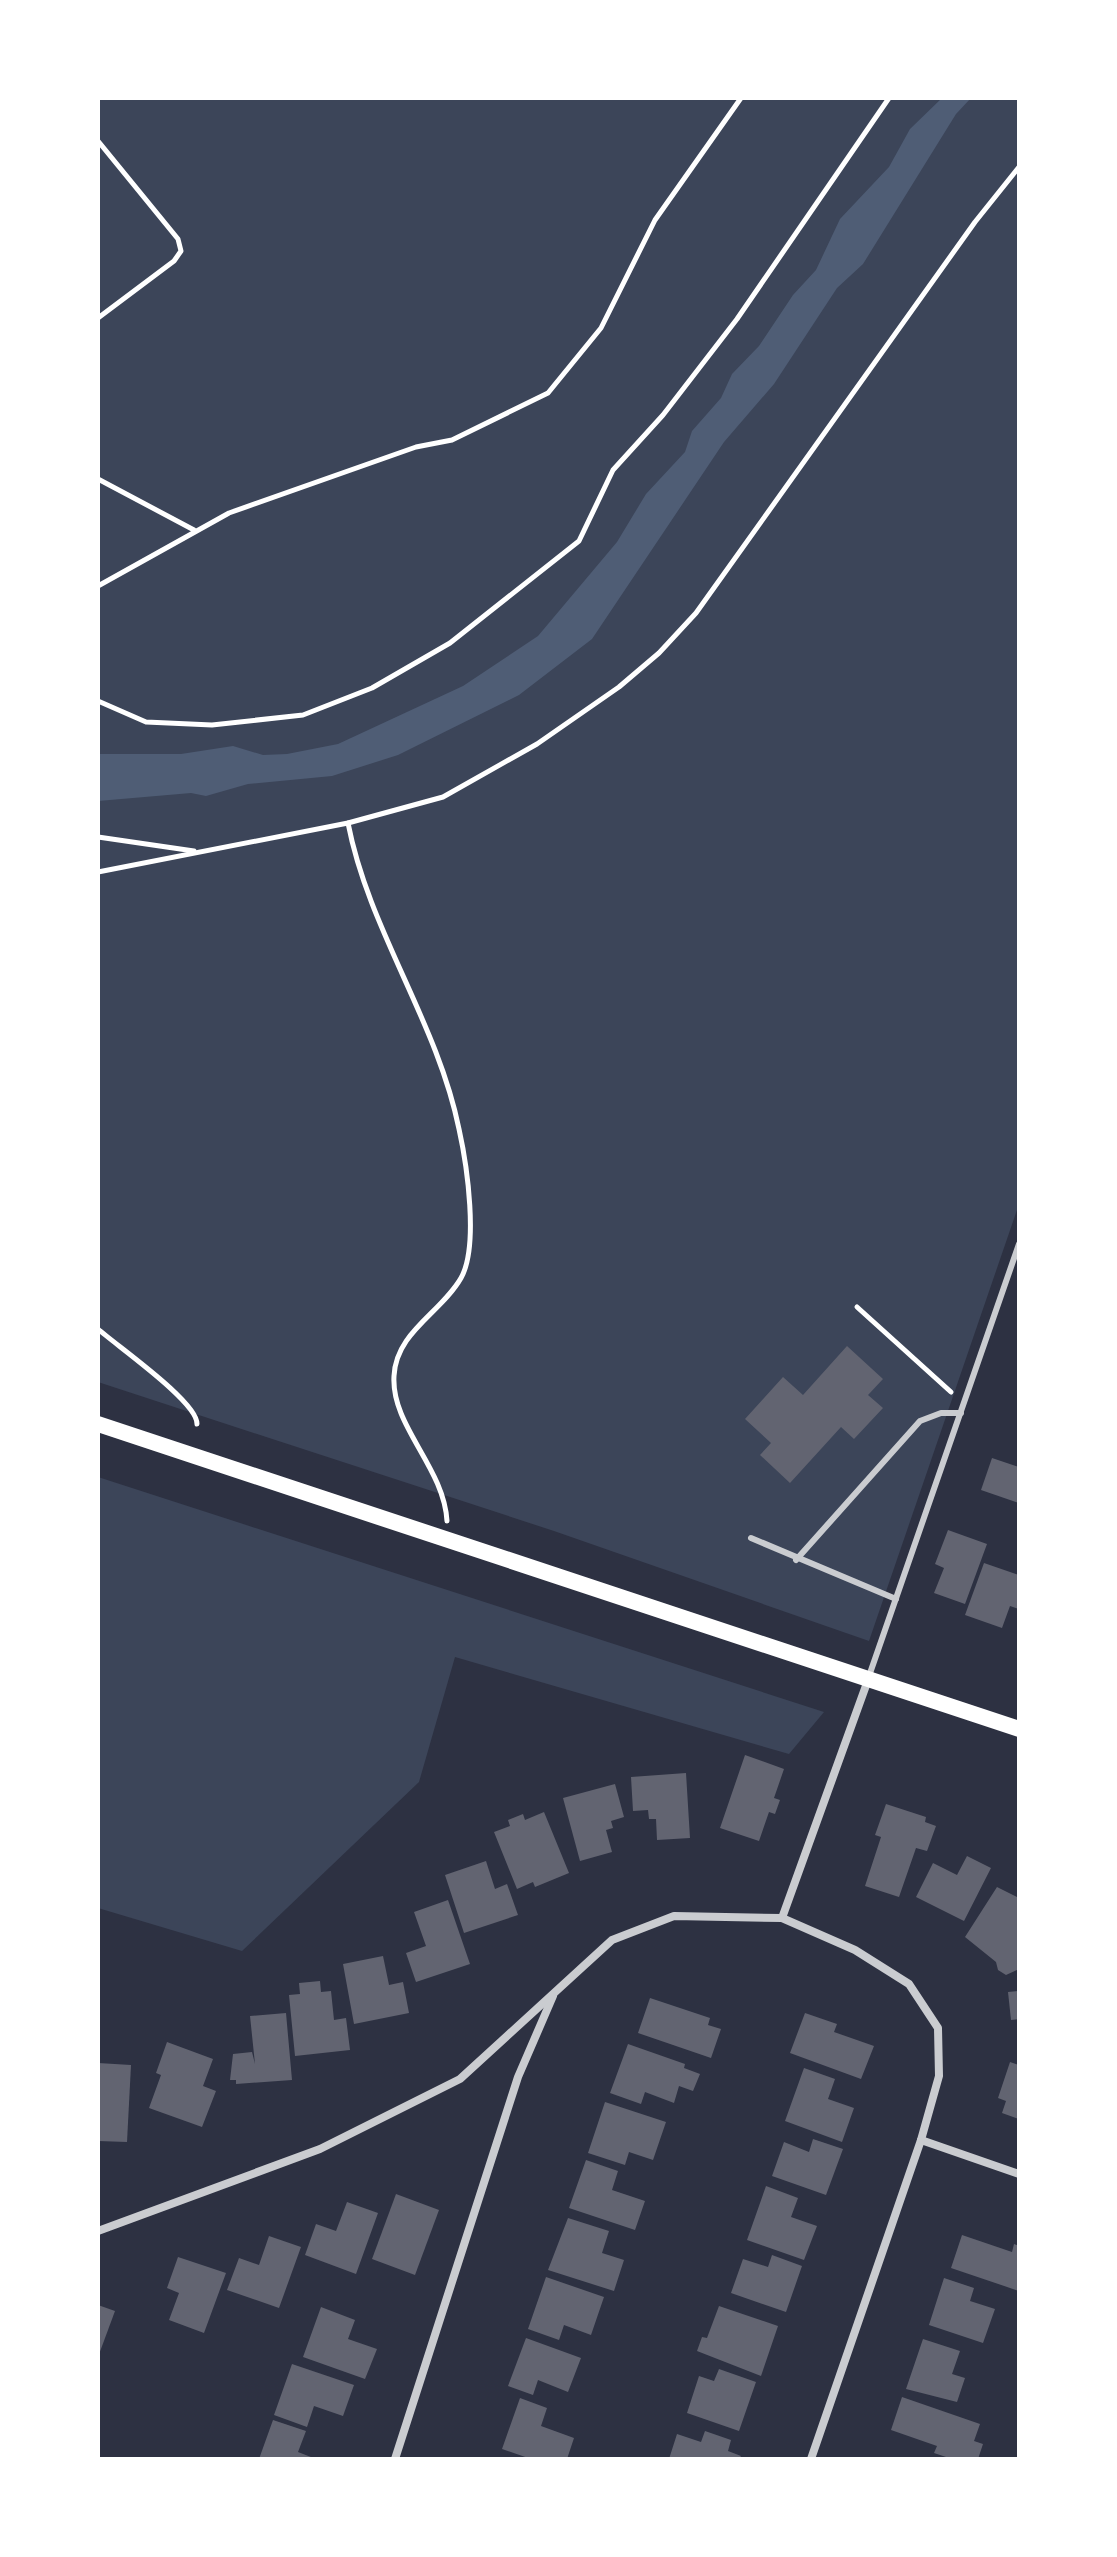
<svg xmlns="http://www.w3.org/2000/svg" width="1117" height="2557" viewBox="0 0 1117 2557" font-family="'Exo 2',sans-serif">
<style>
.green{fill:#3c4559}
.water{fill:#4f5d75}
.building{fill:#626471}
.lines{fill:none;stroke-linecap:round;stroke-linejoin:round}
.path{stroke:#fff;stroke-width:5}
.service{stroke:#caccd0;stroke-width:6}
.minor{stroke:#caccd0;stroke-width:8}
.secondary{stroke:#fff;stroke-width:16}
</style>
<rect width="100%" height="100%" fill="#2d3142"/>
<g class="green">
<polygon points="98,98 1019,98 1019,1204 869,1641 554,1531 98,1382"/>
<polygon points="98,1477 824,1712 789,1754 455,1657 419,1782 242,1951 98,1908"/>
</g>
<polygon class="water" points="942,98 971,98 956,114 863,264 837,288 774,384 724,442 592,639 519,695 398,755 332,776 248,784 206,796 191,793 98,801 98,754 181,754 233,746 263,755 287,754 338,744 463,686 538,636 617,542 646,494 685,452 692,431 721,398 732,374 759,346 793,295 816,270 840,219 889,167 910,129"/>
<g class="building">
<polygon points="847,1346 883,1379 868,1395 883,1408 854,1439 841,1427 790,1483 760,1455 771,1443 745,1419 783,1377 803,1395"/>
<polygon points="992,1458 1019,1467 1019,1503 981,1490"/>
<polygon points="948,1530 987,1544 965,1604 934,1593 944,1568 935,1564"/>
<polygon points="984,1563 1019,1575 1019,1609 1010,1606 1002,1628 965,1615"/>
<polygon points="745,1755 784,1769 774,1798 780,1800 775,1814 769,1812 759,1841 720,1828"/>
<polygon points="686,1773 690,1838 657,1840 656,1819 649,1819 648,1810 633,1811 631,1777"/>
<polygon points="615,1784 624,1817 611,1821 613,1828 606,1830 612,1852 580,1861 563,1798"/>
<polygon points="886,1804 926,1817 925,1822 936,1826 927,1851 916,1848 899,1897 865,1886 881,1837 875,1835"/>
<polygon points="544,1812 569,1873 535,1887 533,1882 517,1889 494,1832 510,1826 508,1820 523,1814 525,1820"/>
<polygon points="967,1856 991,1868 964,1921 916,1897 933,1863 957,1875"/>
<polygon points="486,1861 495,1889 507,1884 518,1915 464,1933 445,1875"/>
<polygon points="997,1887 1019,1898 1019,1969 1006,1975 998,1970 996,1962 965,1937"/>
<polygon points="448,1900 470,1964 416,1982 406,1953 426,1946 414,1912"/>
<polygon points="383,1956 389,1985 403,1982 409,2013 354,2024 343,1964"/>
<polygon points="320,1981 321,1992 331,1991 334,2020 346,2018 350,2050 295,2056 289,1995 300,1994 299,1983"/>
<polygon points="1019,1991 1019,2019 1011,2020 1008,1992"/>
<polygon points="650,1998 710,2018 708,2025 721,2029 711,2058 638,2033"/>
<polygon points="286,2013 292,2080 236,2084 236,2080 230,2080 233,2054 252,2052 255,2064 250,2016"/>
<polygon points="805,2013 837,2024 834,2032 874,2046 861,2079 790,2053"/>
<polygon points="167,2042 213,2059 203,2086 216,2091 202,2127 149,2108 161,2075 156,2073"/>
<polygon points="628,2044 685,2064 684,2068 700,2074 693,2091 679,2086 674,2103 645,2092 641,2104 610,2093"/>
<polygon points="1010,2062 1019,2065 1019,2119 1002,2113 1006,2101 998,2098"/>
<polygon points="98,2063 131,2065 127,2142 98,2141"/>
<polygon points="804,2068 835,2079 828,2099 854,2108 842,2142 785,2121"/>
<polygon points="605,2102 666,2122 653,2160 629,2152 625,2165 588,2153"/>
<polygon points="813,2139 843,2149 826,2195 772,2176 784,2142 809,2152"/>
<polygon points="586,2160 618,2171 612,2190 645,2201 635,2230 569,2208"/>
<polygon points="766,2186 798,2198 791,2217 817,2226 804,2260 747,2240"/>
<polygon points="396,2194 439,2210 415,2275 372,2259"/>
<polygon points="347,2202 378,2213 356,2274 305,2255 316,2224 336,2231"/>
<polygon points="568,2218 609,2231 602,2253 624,2260 614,2291 548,2270"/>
<polygon points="962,2235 1012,2252 1014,2244 1019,2246 1019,2291 951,2268"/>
<polygon points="269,2236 301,2247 279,2308 227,2290 239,2258 259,2265"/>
<polygon points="772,2255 802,2266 786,2312 731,2293 743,2259 768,2267"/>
<polygon points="178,2257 226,2273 204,2333 169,2320 179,2293 167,2288"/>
<polygon points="546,2277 604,2297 591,2335 564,2325 559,2340 528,2329"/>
<polygon points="944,2278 974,2288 970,2301 995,2309 983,2343 929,2325"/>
<polygon points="98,2305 115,2311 98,2357"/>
<polygon points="719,2306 778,2326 761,2376 697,2351 702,2337 707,2338"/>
<polygon points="321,2307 355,2320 348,2339 377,2349 365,2379 303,2357"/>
<polygon points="526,2338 581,2358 568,2392 538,2380 533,2395 508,2386"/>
<polygon points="923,2339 960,2351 952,2374 965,2378 957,2402 906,2389"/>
<polygon points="292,2364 354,2385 343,2416 314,2406 307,2427 274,2415"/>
<polygon points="719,2369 756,2382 739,2431 687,2413 699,2376 714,2381"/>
<polygon points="902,2397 980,2424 974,2441 983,2444 978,2459 952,2459 934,2453 937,2446 891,2430"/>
<polygon points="520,2398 547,2408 541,2426 574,2438 567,2459 531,2459 502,2449"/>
<polygon points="273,2420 306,2431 298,2452 316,2459 259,2459"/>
<polygon points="705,2431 731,2440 728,2451 741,2456 739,2459 669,2459 677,2434 701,2442"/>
</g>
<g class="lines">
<g class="path">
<polyline points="98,141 178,239 181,251 174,261 98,318"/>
<polyline points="98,479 194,530"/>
<polyline points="98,586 229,513 416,447 452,440 548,393 601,328 655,220 741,98"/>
<polyline points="98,701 146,722 212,725 303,715 372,688 450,643 579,541 613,470 663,415 737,319 889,98"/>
<path d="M348,823C369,931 437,1021 459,1129C467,1165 479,1246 461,1278C441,1313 396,1332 394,1376C391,1426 444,1467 447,1521"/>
<polyline points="98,837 194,851"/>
<polyline points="98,872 348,823 443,797 537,744 619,687 659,653 696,613 975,222 1019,167"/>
<polyline points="857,1307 951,1392"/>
<path d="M98,1329C117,1346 198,1402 197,1424"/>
</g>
<g class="service">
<polyline points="751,1538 896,1599"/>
<polyline points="796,1560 920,1421 941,1413 961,1413"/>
<polyline points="868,1679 1019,1244"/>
</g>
<g class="minor">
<polyline points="782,1918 868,1680"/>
<polyline points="921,2140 1019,2174"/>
<polyline points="98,2231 320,2149 460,2079 612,1940 674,1916 782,1918 855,1950 909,1984 938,2028 939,2076 921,2140 811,2459"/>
<polyline points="395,2459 518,2077 553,1996"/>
</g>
<polyline class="secondary" points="98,1424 1019,1729"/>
</g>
<rect width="1117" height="2557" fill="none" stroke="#ffffff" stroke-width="200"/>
</svg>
